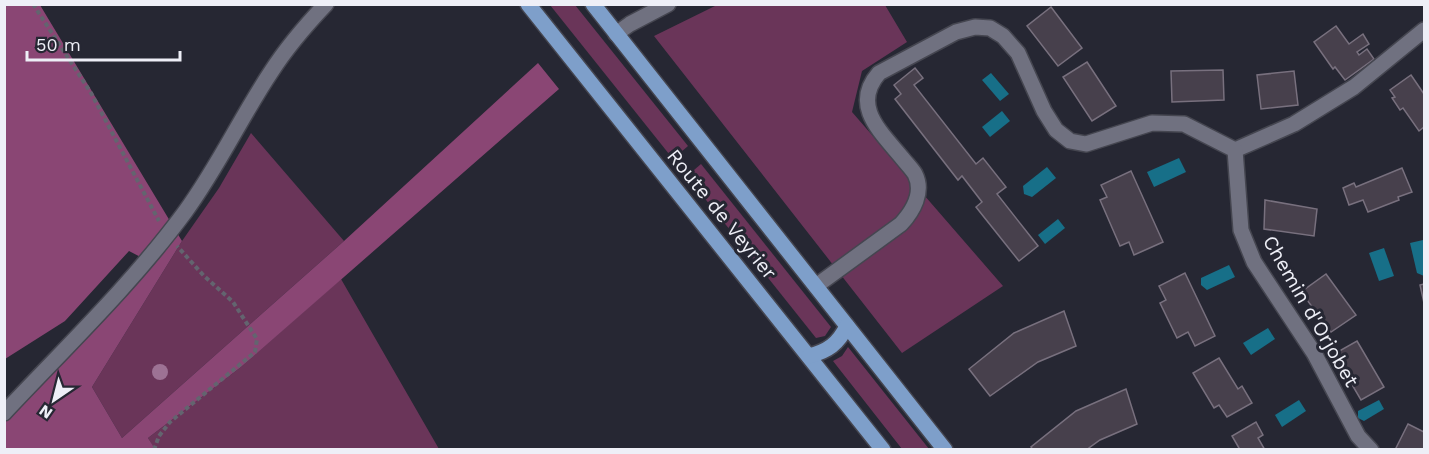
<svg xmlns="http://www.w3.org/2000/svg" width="1429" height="454" viewBox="0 0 1429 454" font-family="'Work Sans',sans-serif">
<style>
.green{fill:#6a3559}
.forest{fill:#8a4674}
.water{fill:#176f88}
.building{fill:#47404c;stroke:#78707e;stroke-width:1.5}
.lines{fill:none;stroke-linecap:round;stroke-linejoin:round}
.minor-casing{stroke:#454650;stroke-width:18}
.major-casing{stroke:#454650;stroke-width:18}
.path{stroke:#63646f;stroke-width:4;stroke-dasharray:4.5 3;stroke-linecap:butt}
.minor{stroke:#707180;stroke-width:15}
.major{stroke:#7e9fca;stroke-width:15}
.tree{fill:#9d7294}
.labels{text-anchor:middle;stroke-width:6;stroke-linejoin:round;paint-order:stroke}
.street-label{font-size:20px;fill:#eeeff7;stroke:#262733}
</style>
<rect width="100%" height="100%" fill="#262733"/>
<g class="green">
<polygon points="550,5 575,5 688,146 673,159"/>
<polygon points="717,5 885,5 907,42 862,71 852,112 1003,286 902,353 654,36"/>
<polygon points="251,133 344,241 122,438 92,387 182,241 219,188"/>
<polygon points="701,164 831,327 825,336 816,338 687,176"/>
<polygon points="341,279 439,449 155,450 148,438 241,367"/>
<polygon points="848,347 929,449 902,449 833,361 842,356"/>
</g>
<polygon class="forest" points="5,5 40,5 182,241 92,387 122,438 344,241 538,63 559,89 241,367 148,438 155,449 4,449 5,422 152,263 129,251 65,321 5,359"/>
<g class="water">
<polygon points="991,73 1009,94 1000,101 982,80"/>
<polygon points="1002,111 1010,121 990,137 982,127"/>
<polygon points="1179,158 1186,172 1154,187 1147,172"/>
<polygon points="1047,167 1056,178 1032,197 1024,194 1023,186"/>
<polygon points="1058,219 1065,228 1045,244 1038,235"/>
<polygon points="1423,240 1424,244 1424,276 1417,273 1410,243"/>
<polygon points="1384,248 1394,276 1379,281 1369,253"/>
<polygon points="1229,265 1235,277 1207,290 1201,285 1201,278"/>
<polygon points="1268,328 1275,339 1251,355 1243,343"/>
<polygon points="1299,400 1306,411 1282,427 1275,415"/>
<polygon points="1379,400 1384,409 1364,421 1358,418 1358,411"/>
</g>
<g class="building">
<polygon points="1051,7 1082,48 1058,66 1027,26"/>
<polygon points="1336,26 1349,44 1363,34 1369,44 1357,52 1359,55 1367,49 1374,59 1345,80 1335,67 1333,69 1314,42"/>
<polygon points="1087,62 1116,106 1092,121 1063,77"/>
<polygon points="915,68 923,78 914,85 976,164 983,158 1006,187 997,194 1038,246 1019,261 976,207 982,202 962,176 958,180 895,99 901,94 894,85"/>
<polygon points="1223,70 1224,100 1172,102 1171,71"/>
<polygon points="1294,71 1298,105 1261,109 1257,75"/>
<polygon points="1411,75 1424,94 1424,127 1419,131 1403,108 1400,110 1392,98 1395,97 1390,90"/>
<polygon points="1402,168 1412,192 1398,197 1399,200 1368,212 1363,200 1349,205 1343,188 1354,183 1356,187"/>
<polygon points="1131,171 1163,242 1134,255 1129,242 1120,246 1100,200 1107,197 1101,185"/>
<polygon points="1265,200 1317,209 1314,236 1264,229"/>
<polygon points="1185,273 1215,336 1195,346 1188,332 1177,338 1160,303 1166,300 1159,286"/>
<polygon points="1326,274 1356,315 1331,332 1301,292"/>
<polygon points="1424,284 1424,303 1420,285"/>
<polygon points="1064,311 1076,346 1038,362 990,396 969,369 1014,333"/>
<polygon points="1357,341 1384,387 1361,400 1334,354"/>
<polygon points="1219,358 1238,389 1242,386 1252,403 1227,417 1219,405 1214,408 1193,373"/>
<polygon points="1126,389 1137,424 1100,440 1086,450 1033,450 1031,447 1076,411"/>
<polygon points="1256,422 1263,435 1258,438 1265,450 1237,450 1239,448 1232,436"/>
<polygon points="1408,424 1424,432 1424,450 1395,450"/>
</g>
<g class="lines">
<g class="minor-casing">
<g id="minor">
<polyline points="616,34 630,24 668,4"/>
<polyline points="1235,150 1294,124 1354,87 1424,30"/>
<path d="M816,286L901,224C913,211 924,192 915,174C912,169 907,164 903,159C882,133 850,106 879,73L956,32L975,27L990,28L1003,36L1018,53L1044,111L1056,130L1070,141L1086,144L1152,123L1184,124L1235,150L1241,230L1254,262L1314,353L1358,436L1371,450"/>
<path d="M4,413C66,347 132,284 185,212C218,167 241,117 271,72C287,47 306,25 326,4"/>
</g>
</g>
<g class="major-casing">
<g id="major">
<polyline points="528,4 883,450"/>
<polyline points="593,4 945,450"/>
<path d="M809,356C828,351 838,344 847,326"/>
</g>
</g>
<g class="path">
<polyline points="33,4 91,93 159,221"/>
<polyline points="154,450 159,436 170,422 255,352 257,339 233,302 204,276 177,246"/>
</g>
<use href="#minor" class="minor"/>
<use href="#major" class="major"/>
</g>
<circle class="tree" cx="160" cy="372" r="8"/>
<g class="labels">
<g class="street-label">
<text transform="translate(722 214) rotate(51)" y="7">Route de Veyrier</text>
<text transform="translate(1311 311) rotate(60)" y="7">Chemin d'Orjobet</text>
</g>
</g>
<rect width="1429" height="454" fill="none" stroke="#eeeff7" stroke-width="12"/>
<g transform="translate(54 400) rotate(215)" stroke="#262733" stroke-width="4.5" paint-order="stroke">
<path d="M0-4.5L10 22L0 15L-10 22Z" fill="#eeeff7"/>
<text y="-9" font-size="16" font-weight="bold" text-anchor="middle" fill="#eeeff7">N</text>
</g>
<path d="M27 51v9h153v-9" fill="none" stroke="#eeeff7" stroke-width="3"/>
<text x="36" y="51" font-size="18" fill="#eeeff7" stroke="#262733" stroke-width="4.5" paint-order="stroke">50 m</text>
</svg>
